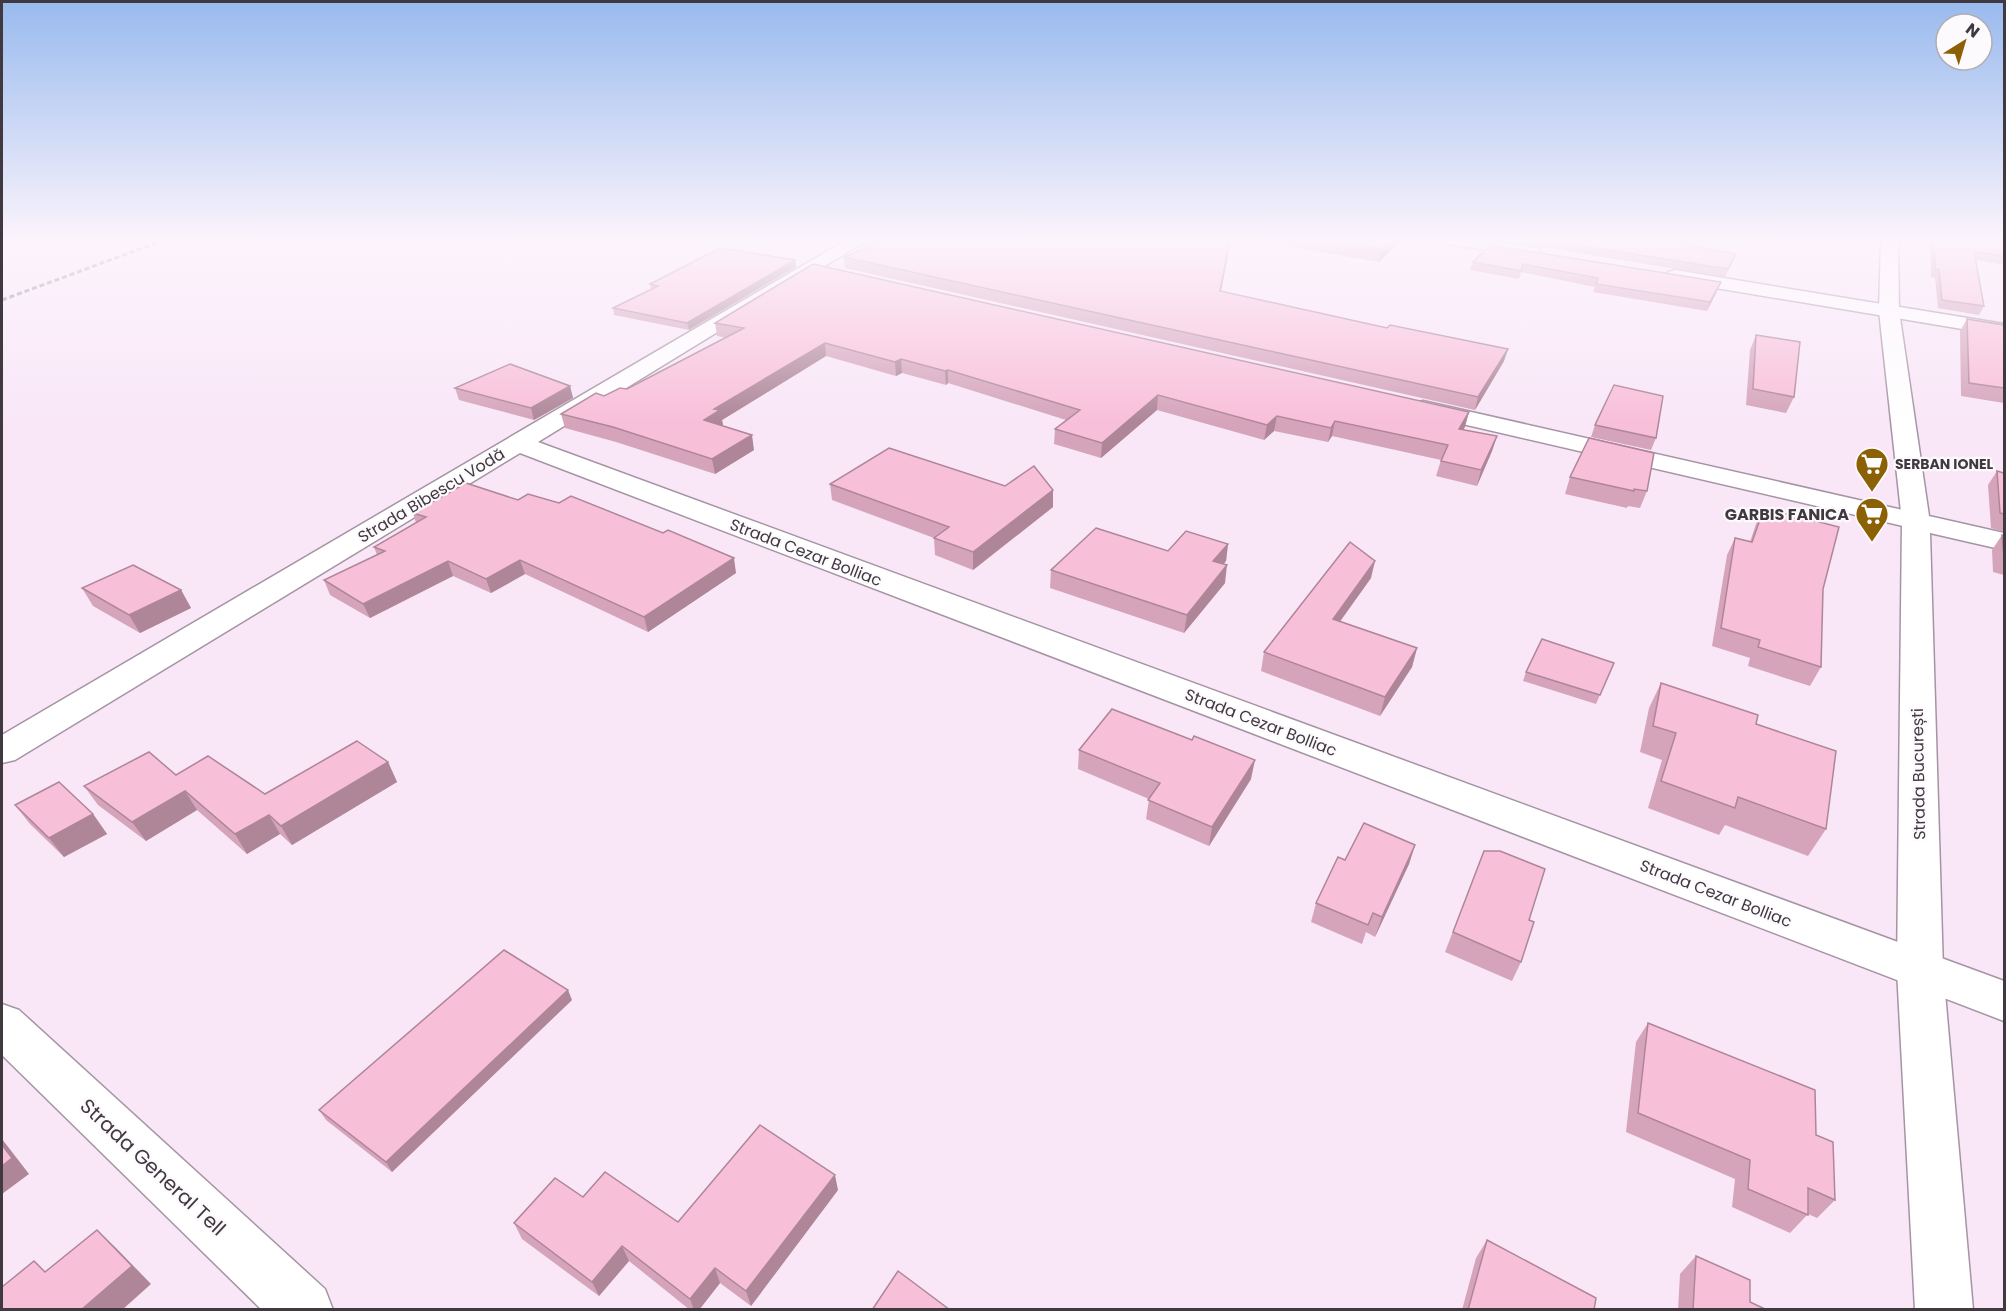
<svg xmlns="http://www.w3.org/2000/svg" width="2006" height="1311" viewBox="0 0 2006 1311" font-family="Poppins,sans-serif">
<style>
.lines{fill:none;stroke-linecap:round;stroke-linejoin:round}
.street-casing{stroke:#a594a4;stroke-width:3}
.secondary-casing{stroke:#a594a4;stroke-width:3}
.street{fill:#fff;fill-rule:evenodd}
.secondary{fill:#fff;fill-rule:evenodd}
.rail{stroke:#7f747e;stroke-width:3;stroke-dasharray:5 3;stroke-linecap:butt}
.wall{fill:#d5a4bb}
.shaded-wall{fill:#ae8698}
.building{fill:#f8bfd9;stroke:#ae8698;stroke-width:1.5}
.labels{text-anchor:middle;stroke-width:4.5;stroke-linejoin:round;paint-order:stroke}
.far-poi-label{font-size:14px;font-weight:bold;fill:#403940;stroke:#fdfafd;text-anchor:start}
.street-label{font-size:16px;fill:#403940;stroke:#fdfafd}
.poi-label{font-size:16px;font-weight:bold;fill:#403940;stroke:#fdfafd;text-anchor:end}
.near-street-label{font-size:20px;fill:#403940;stroke:#fdfafd}
</style>
<rect width="100%" height="100%" fill="#f9e7f8"/>
<g class="lines">
<g class="street-casing">
<g id="street">
<polygon points="848,239 869,239 538,442 2004,981 2004,1021 520,453 15,760 2,763 2,735"/>
<polygon points="1440,239 1479,239 1532,247 1538,248 1541,252 1538,256 1532,257 1448,244 1442,243"/>
<polygon points="1675,270 2004,324 2004,336 1668,280 1666,276 1668,272"/>
<polygon points="1423,401 1916,513 1926,515 1930,521 1926,527 1916,529 1415,413 1411,408 1415,403"/>
<polygon points="2,1004 19,1010 325,1289 333,1310 262,1310 2,1055"/>
</g>
</g>
<g class="secondary-casing">
<polygon id="secondary" points="1881,239 1898,239 1899,311 1929,516 2004,533 2004,550 1930,533 1943,970 1973,1310 1915,1310 1897,970 1902,521 1879,311"/>
</g>
<use href="#street" class="street"/>
<use href="#secondary" class="secondary"/>
<polyline class="rail" points="2,300 167,239"/>
</g>
<g class="wall">
<polygon points="888,239 1231,239 1221,291 1504,361 1475,410 845,268 844,257"/>
<polygon points="1270,239 1402,239 1379,262 1269,243"/>
<polygon points="1500,239 1690,239 1687,245 1736,254 1725,277 1500,240"/>
<polygon points="1930,239 2004,239 2004,265 1976,260 1984,306 1979,315 1938,308 1935,278 1931,277"/>
<polygon points="1490,245 1717,291 1707,311 1593,292 1595,287 1521,272 1519,279 1470,270 1473,262"/>
<polygon points="795,260 796,267 689,330 614,315 613,308 651,289 650,284"/>
<polygon points="1967,319 2004,325 2004,403 1961,396 1960,331"/>
<polygon points="715,323 1469,412 1463,430 1497,436 1492,451 1477,486 1436,476 1441,460 1332,436 1328,442 1274,431 1264,440 1157,410 1101,458 1054,444 1055,429 1066,420 948,383 946,385 902,373 896,376 826,356 722,420 723,425 721,426 754,450 715,474 616,442 565,428 561,414 604,396 627,389 727,338 717,336"/>
<polygon points="1756,335 1794,397 1786,413 1746,405 1750,350"/>
<polygon points="570,386 573,398 534,420 459,400 455,388"/>
<polygon points="1595,425 1656,438 1651,450 1591,437"/>
<polygon points="1997,471 2004,473 2004,532 1991,528 1988,485"/>
<polygon points="1570,477 1647,491 1640,508 1628,506 1627,508 1565,494"/>
<polygon points="830,484 1005,486 1053,490 1053,507 973,570 935,555 934,538 832,500"/>
<polygon points="1764,508 1823,589 1821,667 1810,686 1748,666 1750,658 1712,646 1727,555 1735,538 1750,542 1756,524"/>
<polygon points="413,513 736,573 648,632 525,574 491,593 453,576 370,618 330,595 324,580 377,555 374,547 416,523"/>
<polygon points="2002,535 2004,535 2004,575 1993,572 1992,550"/>
<polygon points="1228,544 1226,561 1223,564 1225,583 1184,633 1050,588 1051,570 1168,551"/>
<polygon points="1371,578 1340,621 1417,648 1412,667 1380,716 1261,671 1264,652"/>
<polygon points="82,588 181,590 191,608 140,633 93,606"/>
<polygon points="1614,663 1596,704 1523,681 1526,672"/>
<polygon points="1661,683 1756,724 1826,829 1808,856 1725,825 1719,835 1648,808 1662,760 1640,752 1649,708"/>
<polygon points="1079,750 1251,779 1209,846 1146,819 1149,799 1078,769"/>
<polygon points="388,762 397,782 292,845 280,834 247,854 197,810 146,841 98,805 84,786 176,775 265,794"/>
<polygon points="15,805 93,814 107,834 64,857 30,824"/>
<polygon points="1415,845 1409,864 1375,937 1366,932 1362,944 1311,922 1316,903 1345,860"/>
<polygon points="1484,851 1529,920 1521,962 1512,981 1445,952"/>
<polygon points="572,1000 392,1172 326,1120 319,1110"/>
<polygon points="1648,1023 1816,1135 1835,1200 1817,1218 1808,1214 1790,1233 1732,1207 1735,1179 1626,1132 1636,1042"/>
<polygon points="838,1190 751,1306 720,1283 699,1310 690,1310 629,1261 599,1296 522,1239 514,1223 583,1197 678,1222"/>
<polygon points="1487,1240 1594,1310 1462,1310 1476,1258"/>
<polygon points="1696,1256 1750,1302 1767,1310 1678,1310 1680,1274"/>
</g>
<g class="shaded-wall">
<polygon points="1230,239 1231,239 1219,302 1220,291"/>
<polygon points="1392,239 1402,239 1379,262 1382,249"/>
<polygon points="795,260 796,267 689,330 687,323"/>
<polygon points="1721,282 1717,291 1707,311 1710,302"/>
<polygon points="825,343 826,356 722,420 723,425 706,435 704,420 714,409"/>
<polygon points="1508,349 1504,361 1475,410 1478,397"/>
<polygon points="901,359 902,373 896,376 895,362"/>
<polygon points="948,370 948,383 946,385 945,371"/>
<polygon points="570,386 573,398 534,420 531,408"/>
<polygon points="1158,395 1157,410 1101,458 1102,443"/>
<polygon points="1469,412 1465,427 1455,444 1459,429"/>
<polygon points="1277,416 1274,431 1264,440 1267,425"/>
<polygon points="1335,421 1332,436 1328,442 1331,428"/>
<polygon points="752,435 754,450 715,474 712,459"/>
<polygon points="1497,436 1492,451 1477,486 1481,470"/>
<polygon points="1053,490 1053,507 973,570 973,552"/>
<polygon points="1228,544 1226,561 1211,578 1213,561"/>
<polygon points="734,558 736,573 648,632 644,617"/>
<polygon points="520,560 525,574 491,593 486,579"/>
<polygon points="448,561 453,576 370,618 363,604"/>
<polygon points="1375,561 1371,578 1329,637 1333,619"/>
<polygon points="1227,565 1225,583 1184,633 1187,615"/>
<polygon points="181,590 191,608 140,633 129,615"/>
<polygon points="1417,648 1412,667 1380,716 1385,697"/>
<polygon points="1255,760 1251,779 1209,846 1212,827"/>
<polygon points="388,762 397,782 292,845 281,826"/>
<polygon points="185,791 197,810 146,841 132,822"/>
<polygon points="93,814 107,834 64,857 49,838"/>
<polygon points="269,815 280,834 247,854 235,834"/>
<polygon points="1415,845 1409,864 1375,937 1382,917"/>
<polygon points="568,990 572,1000 392,1172 386,1162"/>
<polygon points="2,1139 29,1174 2,1194"/>
<polygon points="835,1175 838,1190 751,1306 746,1291"/>
<polygon points="97,1230 116,1248 151,1284 122,1310 81,1310"/>
<polygon points="622,1246 629,1261 599,1296 592,1282"/>
<polygon points="715,1268 720,1283 699,1310 694,1310 690,1299"/>
</g>
<g class="building">
<polygon points="888,239 1230,239 1220,291 1387,328 1390,325 1508,349 1478,397 844,257"/>
<polygon points="1318,239 1392,239 1382,249"/>
<polygon points="1537,239 1689,239 1686,245 1736,254 1728,269"/>
<polygon points="1934,239 2004,239 2004,256 1974,252 1984,306 1942,300 1939,270 1935,269"/>
<polygon points="1490,245 1721,282 1710,302 1596,284 1598,278 1523,264 1521,271 1473,262"/>
<polygon points="720,248 795,260 687,323 613,308 658,286 650,284"/>
<polygon points="813,264 1469,412 1459,429 1497,436 1481,470 1441,461 1448,445 1335,421 1331,428 1277,416 1267,425 1158,395 1102,443 1055,429 1080,410 948,370 945,371 901,359 895,362 825,343 714,409 720,410 704,420 752,435 712,459 613,427 561,414 596,393 604,396 620,388 627,389 744,328 715,323"/>
<polygon points="1967,319 2004,325 2004,388 1969,383"/>
<polygon points="1756,335 1800,342 1794,397 1753,389"/>
<polygon points="510,364 570,386 531,408 455,388"/>
<polygon points="1614,385 1663,396 1656,438 1595,425"/>
<polygon points="1589,438 1654,453 1647,491 1634,489 1634,491 1570,477"/>
<polygon points="889,448 1005,486 1034,466 1053,490 973,552 934,538 949,527 830,484"/>
<polygon points="1997,471 2004,473 2004,514 2000,513"/>
<polygon points="466,483 518,500 528,494 559,503 571,496 663,533 668,530 734,558 644,617 520,560 486,579 448,561 363,604 324,580 385,551 374,547 426,517 413,513"/>
<polygon points="1764,508 1839,527 1823,589 1821,667 1758,647 1760,640 1721,628 1735,538 1752,542"/>
<polygon points="1096,528 1168,551 1186,531 1228,544 1213,561 1227,565 1187,615 1051,570"/>
<polygon points="2002,535 2004,535 2004,557"/>
<polygon points="1350,542 1375,561 1333,619 1417,648 1385,697 1264,652"/>
<polygon points="133,565 181,590 129,615 82,588"/>
<polygon points="1542,639 1614,663 1600,695 1526,672"/>
<polygon points="1661,683 1758,715 1756,724 1836,751 1826,829 1738,797 1735,808 1661,781 1676,733 1653,726"/>
<polygon points="1112,709 1192,740 1194,736 1255,760 1212,827 1148,800 1160,783 1079,750"/>
<polygon points="357,741 388,762 281,826 269,815 235,834 185,791 132,822 84,786 149,752 176,775 208,756 265,794"/>
<polygon points="59,782 93,814 49,838 15,805"/>
<polygon points="1364,823 1415,845 1382,917 1373,913 1368,925 1316,903 1338,857 1345,860"/>
<polygon points="1484,851 1500,851 1545,869 1529,920 1534,922 1521,962 1453,932"/>
<polygon points="504,950 568,990 386,1162 319,1110"/>
<polygon points="1648,1023 1815,1090 1816,1135 1833,1142 1835,1200 1808,1188 1808,1215 1748,1189 1750,1160 1638,1113"/>
<polygon points="760,1125 835,1175 746,1291 715,1268 690,1299 622,1246 592,1282 514,1223 555,1178 583,1197 605,1172 678,1222"/>
<polygon points="2,1145 12,1158 2,1166"/>
<polygon points="97,1230 132,1266 81,1310 2,1310 2,1287 34,1261 45,1272"/>
<polygon points="1487,1240 1596,1298 1594,1310 1468,1310"/>
<polygon points="1696,1256 1750,1280 1750,1302 1767,1310 1693,1310"/>
<polygon points="898,1271 950,1310 872,1310"/>
</g>
<linearGradient id="sky" x2="0" y2="1"><stop stop-color="#98baee"/><stop offset="0.57" stop-color="#fcf4fc"/><stop offset="1" stop-color="#fcf4fc" stop-opacity="0"/></linearGradient>
<rect width="2006" height="422" fill="url(#sky)"/>
<defs>
<g id="supermarket-pin" transform="scale(1.725)"><path d="M0 17L-7.5 6A9.5 9.5 0 1 1 7.5 6Z" fill="#8c6004" stroke="#fdfafd"/><path d="M-6-5.5h2.5l.6 2H6L4.5 2H-2.5L-4.4-4H-6ZM-1.5 3.2a1.3 1.3 0 1 0 .1 0ZM3 3.2a1.3 1.3 0 1 0 .1 0Z" fill="#fff"/></g>
</defs>
<g fill-rule="evenodd">
<use href="#supermarket-pin" x="1872" y="464"/>
<use href="#supermarket-pin" x="1872" y="514"/>
</g>
<g class="labels">
<g class="far-poi-label">
<text x="1895" y="469">SERBAN IONEL</text>
</g>
<g class="street-label">
<text transform="translate(431 495) rotate(-31)" y="6">Strada Bibescu Vodă</text>
<text transform="translate(806 552) rotate(21)" y="6">Strada Cezar Bolliac</text>
<text transform="translate(1261 722) rotate(21)" y="6">Strada Cezar Bolliac</text>
<text transform="translate(1918 774) rotate(-91)" y="6">Strada București</text>
<text transform="translate(1716 893) rotate(21)" y="6">Strada Cezar Bolliac</text>
</g>
<g class="poi-label">
<text x="1849" y="520">GARBIS FANICA</text>
</g>
<g class="near-street-label">
<text transform="translate(153 1167) rotate(43)" y="7">Strada General Tell</text>
</g>
</g>
<rect width="2006" height="1311" fill="none" stroke="#403940" stroke-width="6"/>
<g transform="translate(1964 42) rotate(37)"><circle r="28" fill="#fdfafd" stroke="#b1adb1" stroke-width="1.5"/>
<path d="M0-4.5L10 22L0 15L-10 22Z" fill="#8c6004"/>
<text y="-9" font-size="16" font-weight="bold" text-anchor="middle" fill="#403940">N</text>
</g>
</svg>
